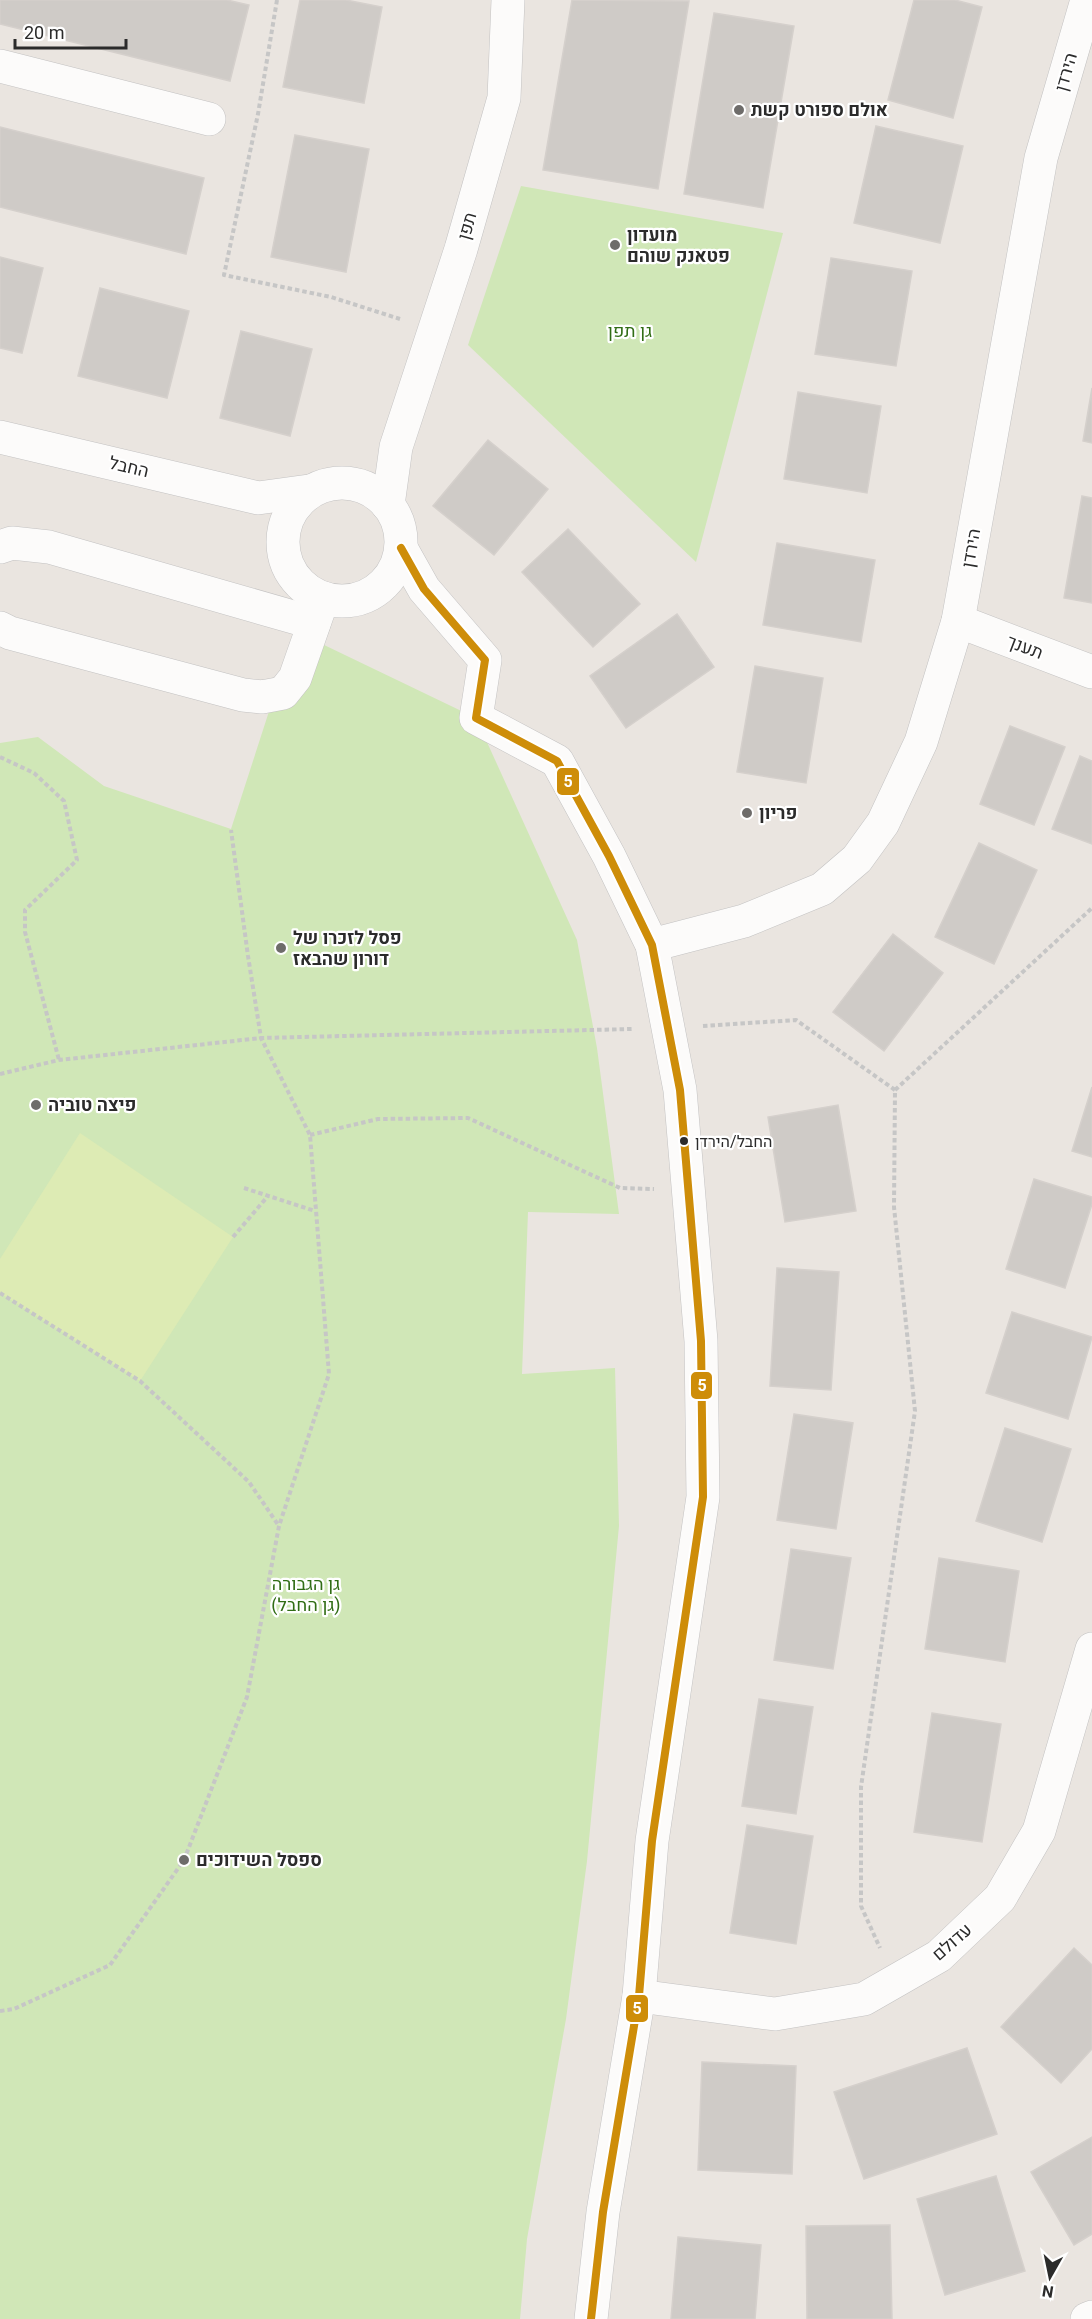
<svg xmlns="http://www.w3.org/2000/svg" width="1092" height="2319" viewBox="0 0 1092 2319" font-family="Roboto,Heebo,sans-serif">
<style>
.green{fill:#d0e7b7}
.pitch{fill:#ddebb4}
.building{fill:#cfcbc7;stroke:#d5d0cc;stroke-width:1.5}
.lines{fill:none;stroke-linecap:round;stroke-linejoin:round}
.minor-casing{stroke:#c3c2c2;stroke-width:34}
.path{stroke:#c6c6c6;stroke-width:4;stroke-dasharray:4.5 3;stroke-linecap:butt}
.minor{stroke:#fcfbfa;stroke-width:33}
.bus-1-casing{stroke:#fff;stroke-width:12}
.bus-1{stroke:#ce8d09;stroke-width:8}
.poi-dot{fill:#6e6c6a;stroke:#fff;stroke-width:2}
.bus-dot{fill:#2b2b2b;stroke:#fff;stroke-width:2}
.labels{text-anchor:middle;stroke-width:4.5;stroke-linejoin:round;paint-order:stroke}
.bus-label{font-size:16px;fill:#2b2b2b;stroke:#fff;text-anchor:start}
.street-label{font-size:18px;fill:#2b2b2b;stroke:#fff}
.poi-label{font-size:18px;font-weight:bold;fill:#2b2b2b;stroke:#fff;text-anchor:start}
.park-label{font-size:18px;fill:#316d15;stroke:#fff}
.line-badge{stroke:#fff;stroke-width:2}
.badge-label{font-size:16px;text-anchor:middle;font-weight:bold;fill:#fff}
</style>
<rect width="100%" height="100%" fill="#eae5e0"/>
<g class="green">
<polygon points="521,186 783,233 696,562 468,345"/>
<polygon points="295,631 476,718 577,940 597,1048 619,1214 528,1212 522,1374 615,1368 619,1526 587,1861 566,2019 527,2239 520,2319 0,2319 0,743 38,737 104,786 231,829"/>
</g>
<polygon class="pitch" points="80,1133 233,1237 140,1381 0,1293 0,1259"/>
<g class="building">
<polygon points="0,0 227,0 249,5 230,81 0,24"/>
<polygon points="300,0 346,0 382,7 364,103 283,87"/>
<polygon points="572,0 689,1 658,189 543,170"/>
<polygon points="914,0 955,0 982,7 953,118 888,100"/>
<polygon points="714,13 794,26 763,208 684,194"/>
<polygon points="876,126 963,146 940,243 854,223"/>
<polygon points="0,127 204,178 186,254 0,207"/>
<polygon points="295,135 369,149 346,272 271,257"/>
<polygon points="0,257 43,268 22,353 0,348"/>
<polygon points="831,258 912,271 896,366 815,354"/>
<polygon points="100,288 189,311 167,398 78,376"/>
<polygon points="241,331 312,349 290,436 220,418"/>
<polygon points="1092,388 1092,443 1083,441"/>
<polygon points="798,392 881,406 867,493 784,479"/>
<polygon points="488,440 548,489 494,555 433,506"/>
<polygon points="1082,496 1092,498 1092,603 1064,598"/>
<polygon points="568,529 640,604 593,647 522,572"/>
<polygon points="777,543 875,560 861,642 763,625"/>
<polygon points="677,614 714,667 626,728 590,676"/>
<polygon points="755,666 823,678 806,783 737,772"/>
<polygon points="1010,726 1065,747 1034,825 980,804"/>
<polygon points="1080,756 1092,761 1092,844 1052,829"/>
<polygon points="979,843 1037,870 994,964 935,937"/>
<polygon points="893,934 943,973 884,1051 833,1012"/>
<polygon points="1092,1087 1092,1157 1072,1151"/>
<polygon points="838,1105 856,1211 785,1222 768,1117"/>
<polygon points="1034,1179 1092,1197 1092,1204 1065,1288 1006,1269"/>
<polygon points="777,1268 839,1272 831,1390 770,1386"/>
<polygon points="1012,1312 1092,1337 1068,1419 986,1393"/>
<polygon points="794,1414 853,1423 836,1529 777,1520"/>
<polygon points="1005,1428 1071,1449 1042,1542 976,1521"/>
<polygon points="791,1549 851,1558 833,1669 774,1660"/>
<polygon points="939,1558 1019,1571 1005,1662 925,1649"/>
<polygon points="759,1699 813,1707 796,1814 742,1806"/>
<polygon points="932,1713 1001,1724 982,1842 914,1832"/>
<polygon points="747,1825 813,1836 796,1944 730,1933"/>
<polygon points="1074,1948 1092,1965 1092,2049 1061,2083 1001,2027"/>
<polygon points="967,2048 997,2134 864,2179 834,2092"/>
<polygon points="702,2062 796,2066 792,2174 698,2170"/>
<polygon points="1092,2137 1092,2234 1074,2245 1031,2172"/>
<polygon points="996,2176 1025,2271 945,2295 917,2199"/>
<polygon points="890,2225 892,2319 807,2319 806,2226"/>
<polygon points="678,2237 761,2245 755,2319 671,2319"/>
</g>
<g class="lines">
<g class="minor-casing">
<g id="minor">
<polyline points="0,66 209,119"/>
<polyline points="0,437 258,498 309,491"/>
<circle cx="342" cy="542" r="59"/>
<polyline points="388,505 396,447 461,249 504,98 508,0"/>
<polyline points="0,547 12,543 49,547 314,623"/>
<polyline points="401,548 424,589 485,660 476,718 557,761 609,856 652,945 680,1090 701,1341 703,1497 652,1841 639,1996 603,2212 591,2319"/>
<polyline points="958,621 1092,672"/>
<polyline points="0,628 10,633 243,695 262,697 283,693 295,678 323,598"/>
<polyline points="652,945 744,921 822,889 857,859 883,823 921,742 958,621 1041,158 1087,0"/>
<polyline points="639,1996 775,2014 864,1999 939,1956 1000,1898 1039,1831 1092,1649"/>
<polyline points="1087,2319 1092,2317"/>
</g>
</g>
<g class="path">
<polyline points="277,0 258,114 224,275 331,297 400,319"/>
<polyline points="0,757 34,773 64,801 77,860 25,910 25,932 59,1060"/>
<polyline points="703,1026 796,1020 895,1090 894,1207 915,1411 861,1787 861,1906 880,1948"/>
<polyline points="0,1074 59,1060 261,1038 632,1029"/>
<polyline points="895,1090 1092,908"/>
<polyline points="310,1135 378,1119 468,1118 620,1188 654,1189"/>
<polyline points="244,1188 315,1211"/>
<polyline points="233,1237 268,1196"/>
<polyline points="0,1293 140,1381 249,1482 279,1526"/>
<polyline points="0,2011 14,2009 110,1965 184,1860 247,1697 279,1526 329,1374 310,1135 261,1038 248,956 231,830"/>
</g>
<use href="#minor" class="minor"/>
<g class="bus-1-casing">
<polyline id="bus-1" points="401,548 424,589 485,660 476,718 557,761 609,856 652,945 680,1090 701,1341 703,1497 652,1841 639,1996 603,2212 591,2319"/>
</g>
<use href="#bus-1" class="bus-1"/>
</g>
<g class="poi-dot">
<circle cx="739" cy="110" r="6"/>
<circle cx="615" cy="245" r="6"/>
<circle cx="747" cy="813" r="6"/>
<circle cx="281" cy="948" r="6"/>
<circle cx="36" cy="1105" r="6"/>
<circle cx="184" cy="1860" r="6"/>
</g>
<circle class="bus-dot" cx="684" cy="1141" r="5"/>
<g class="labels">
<g class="bus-label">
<text x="695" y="1147">החבל/הירדן</text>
</g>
<g class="street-label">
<text transform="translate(1066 72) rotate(-74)" y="6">הירדן</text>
<text transform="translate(467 226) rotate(-74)" y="6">תפן</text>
<text transform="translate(129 467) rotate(13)" y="6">החבל</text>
<text transform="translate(971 548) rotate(-80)" y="6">הירדן</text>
<text transform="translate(1025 647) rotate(21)" y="6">תענך</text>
<text transform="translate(952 1942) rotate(-41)" y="6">עדולם</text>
</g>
<g class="poi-label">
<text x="751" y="116">אולם ספורט קשת</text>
<text x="627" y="241">מועדון<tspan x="627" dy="21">פטאנק שוהם</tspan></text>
<text x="759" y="819">פריון</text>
<text x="293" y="944">פסל לזכרו של<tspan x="293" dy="21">דורון שהבאז</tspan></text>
<text x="48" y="1111">פיצה טוביה</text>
<text x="196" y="1866">ספסל השידוכים</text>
</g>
<g class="park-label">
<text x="630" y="337">גן תפן</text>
<text x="306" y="1590">גן הגבורה<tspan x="306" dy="21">(גן החבל)</tspan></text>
</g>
</g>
<g class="line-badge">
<rect x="556" y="767" width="24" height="29" rx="6" fill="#ce8d09"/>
<rect x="690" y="1371" width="23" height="29" rx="6" fill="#ce8d09"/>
<rect x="625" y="1994" width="24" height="29" rx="6" fill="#ce8d09"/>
</g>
<g class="badge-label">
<text x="568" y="787">5</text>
<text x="702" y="1391">5</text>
<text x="637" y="2014">5</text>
</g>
<g transform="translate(1050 2277) rotate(189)" stroke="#ffffff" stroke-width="4.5" paint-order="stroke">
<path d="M0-4.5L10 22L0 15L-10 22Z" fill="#2b2b2b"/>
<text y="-9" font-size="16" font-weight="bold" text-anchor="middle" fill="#2b2b2b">N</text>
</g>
<path d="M15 39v9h111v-9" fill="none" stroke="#2b2b2b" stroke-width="3"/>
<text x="24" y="39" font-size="18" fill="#2b2b2b" stroke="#ffffff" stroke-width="4.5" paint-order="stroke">20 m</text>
</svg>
